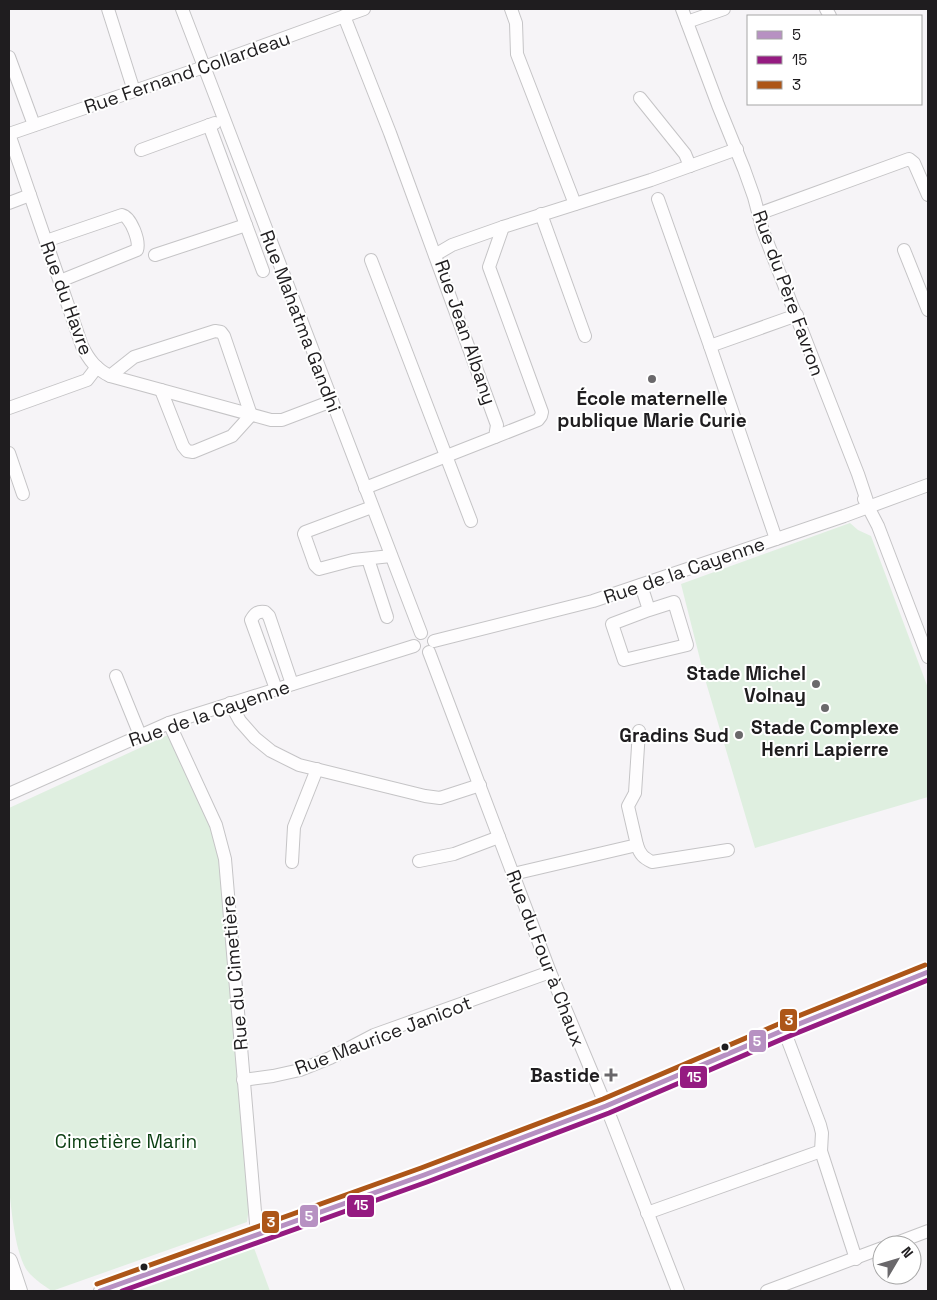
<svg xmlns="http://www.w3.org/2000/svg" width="937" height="1300" viewBox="0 0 937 1300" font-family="'Space Grotesk',sans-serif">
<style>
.green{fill:#dfefe0}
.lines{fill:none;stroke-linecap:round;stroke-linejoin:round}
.minor-casing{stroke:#c5c4c6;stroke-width:14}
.major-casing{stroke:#c5c4c6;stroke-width:18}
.minor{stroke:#fefdfe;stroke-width:12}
.major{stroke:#fefdfe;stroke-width:16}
.bus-1-casing{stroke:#fff;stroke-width:9}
.bus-2-casing{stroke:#fff;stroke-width:9}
.bus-3-casing{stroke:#fff;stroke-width:9}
.bus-1{stroke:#b791c2;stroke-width:5}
.bus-2{stroke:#951b81;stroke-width:5}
.bus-3{stroke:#ad5618;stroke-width:5}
.poi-dot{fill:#6a686b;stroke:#fff;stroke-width:2}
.bus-dot{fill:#1f1d1f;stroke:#fff;stroke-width:2}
.labels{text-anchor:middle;stroke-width:4;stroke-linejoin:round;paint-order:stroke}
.street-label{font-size:19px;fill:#1f1d1f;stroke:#fff}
.poi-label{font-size:19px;font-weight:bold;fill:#1f1d1f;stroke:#fff;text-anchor:end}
.park-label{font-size:19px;fill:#0a3e11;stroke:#fff}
.line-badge{stroke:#fff;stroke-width:2}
.badge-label{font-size:14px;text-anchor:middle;font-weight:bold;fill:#fff}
</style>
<rect width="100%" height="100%" fill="#f6f4f7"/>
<g class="green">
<polygon points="850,523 858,530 871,536 928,688 928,797 755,848 705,679 681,584"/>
<path d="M170,734L216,834L221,861L249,1207L247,1222L52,1291C44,1286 36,1280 30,1274C15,1258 12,1211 9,1190V808Z"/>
<polygon points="254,1248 270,1291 137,1291"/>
</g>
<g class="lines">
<g class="minor-casing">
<g id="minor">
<polyline points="108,9 134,91"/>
<polyline points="182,9 421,633"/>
<polyline points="511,9 516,23 517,54 575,204"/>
<polyline points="682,9 718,105 744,169 754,197 763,231 858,474 869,507"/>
<polyline points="826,9 830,16"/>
<polyline points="344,16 390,133 497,425 495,437 365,488"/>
<polyline points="687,22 724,9"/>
<polyline points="9,57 34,125"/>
<polyline points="640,98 685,154 690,166"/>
<polyline points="209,125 263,271"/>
<path d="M9,134L82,346C89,360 96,369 110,376L271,420H282L332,401"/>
<polyline points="9,134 204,67 364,9"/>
<polyline points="141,150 215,123"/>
<polyline points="658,199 710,346"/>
<polyline points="9,203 30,195"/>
<polyline points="541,214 585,336"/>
<polyline points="758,214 909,159 914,163 928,195"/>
<path d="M46,241L122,215C131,217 140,241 137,250L60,281"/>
<polyline points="904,250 928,310"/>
<polyline points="155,255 246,225"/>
<polyline points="435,255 452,245 503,227 651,180 737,149"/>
<polyline points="371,260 471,521"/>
<polyline points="110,376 134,357 215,331 221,332 224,336 251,415 232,436 193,452 187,451 183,446 161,390"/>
<polyline points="9,408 87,380 97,367"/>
<polyline points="495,437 538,420 541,416 542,412 489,267 503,227"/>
<polyline points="9,453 23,494"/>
<polyline points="864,499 878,526 928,657"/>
<polyline points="372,507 305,532 304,534 315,565 319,569 353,560 391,556"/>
<polyline points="776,539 710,346 797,315"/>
<polyline points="368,559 387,617"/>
<polyline points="641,585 649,610 612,624 624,660 687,645 674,602 649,610"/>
<polyline points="434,641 593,601 844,516 928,485"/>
<polyline points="429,652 550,972 606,1106 678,1291"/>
<polyline points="116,676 140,735"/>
<path d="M276,689L251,620C255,613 258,611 265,612L269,616L292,684"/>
<polyline points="230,703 240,721 255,738 271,751 299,765 425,796 440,798 480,785"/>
<polyline points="169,723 216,825 225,859 257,1235"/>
<polyline points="9,794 169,723 414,646"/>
<path d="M637,845C640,855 644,858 652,862L728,850"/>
<polyline points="419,861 454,854 499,837"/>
<polyline points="292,862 294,827 317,769"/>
<polyline points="513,874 637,845 628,806 635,793 639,731"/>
<polyline points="784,1030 820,1125 822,1133 821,1151 856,1259"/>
<polyline points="243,1080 273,1076 300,1070 330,1058 374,1035 550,972"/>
<polyline points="647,1213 821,1151"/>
<polyline points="891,1245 928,1231"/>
<polyline points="100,1291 424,1175 606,1106 784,1030 928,972"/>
<polyline points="767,1291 882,1248"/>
</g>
</g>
<g class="major-casing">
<polyline id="major" points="9,1261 19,1291"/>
</g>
<use href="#minor" class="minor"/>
<use href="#major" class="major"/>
<g class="bus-1-casing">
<polyline id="bus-1" points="100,1291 424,1175 606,1106 784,1030 928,972"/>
</g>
<g class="bus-2-casing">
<polyline id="bus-2" points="122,1291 427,1182 609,1113 787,1037 928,980"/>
</g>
<g class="bus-3-casing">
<polyline id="bus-3" points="97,1284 421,1168 603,1099 781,1023 925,965"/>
</g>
<use href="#bus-1" class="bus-1"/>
<use href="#bus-2" class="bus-2"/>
<use href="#bus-3" class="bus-3"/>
</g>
<g class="poi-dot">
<circle cx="652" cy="379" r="5"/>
<circle cx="816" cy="684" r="5"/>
<circle cx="825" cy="708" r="5"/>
<circle cx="739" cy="735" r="5"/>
<path d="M608.5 1067.5h5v5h5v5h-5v5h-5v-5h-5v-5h5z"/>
</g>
<g class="bus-dot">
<circle cx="725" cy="1047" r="4.5"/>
<circle cx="144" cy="1267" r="4.5"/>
</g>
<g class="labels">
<g class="street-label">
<text transform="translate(187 72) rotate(-19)" y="7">Rue Fernand Collardeau</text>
<text transform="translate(789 293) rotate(70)" y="7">Rue du Père Favron</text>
<text transform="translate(67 298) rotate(70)" y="7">Rue du Havre</text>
<text transform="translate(301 321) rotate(69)" y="7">Rue Mahatma Gandhi</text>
<text transform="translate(466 332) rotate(71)" y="7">Rue Jean Albany</text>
<text transform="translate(684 570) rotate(-19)" y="7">Rue de la Cayenne</text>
<text transform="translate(209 713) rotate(-19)" y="7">Rue de la Cayenne</text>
<text transform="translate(546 958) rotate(69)" y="7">Rue du Four à Chaux</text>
<text transform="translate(234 973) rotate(-95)" y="7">Rue du Cimetière</text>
<text transform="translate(383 1035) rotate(-21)" y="7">Rue Maurice Janicot</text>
</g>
<g class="poi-label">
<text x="652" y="405" text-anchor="middle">École maternelle<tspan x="652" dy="22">publique Marie Curie</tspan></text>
<text x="806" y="680">Stade Michel<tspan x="806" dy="22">Volnay</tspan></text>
<text x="825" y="734" text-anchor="middle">Stade Complexe<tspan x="825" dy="22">Henri Lapierre</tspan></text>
<text x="729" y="742">Gradins Sud</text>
<text x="600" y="1082">Bastide</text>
</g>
<g class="park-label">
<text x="126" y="1148">Cimetière Marin</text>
</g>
</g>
<g class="line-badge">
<rect x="779" y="1008" width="19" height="24" rx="5" fill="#ad5618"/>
<rect x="748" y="1029" width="19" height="24" rx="5" fill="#b791c2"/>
<rect x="679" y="1065" width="29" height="24" rx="5" fill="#951b81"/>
<rect x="346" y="1194" width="29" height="24" rx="5" fill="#951b81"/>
<rect x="299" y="1204" width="20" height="24" rx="5" fill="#b791c2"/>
<rect x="261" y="1210" width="19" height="24" rx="5" fill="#ad5618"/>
</g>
<g class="badge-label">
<text x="789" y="1025">3</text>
<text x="757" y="1046">5</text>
<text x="694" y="1082">15</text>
<text x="361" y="1210">15</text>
<text x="309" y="1221">5</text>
<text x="271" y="1227">3</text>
</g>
<rect width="937" height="1300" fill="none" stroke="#1f1d1f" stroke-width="20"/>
<rect x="747" y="15" width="175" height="90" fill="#ffffff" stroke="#a5a5a5"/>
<rect x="757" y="31" width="25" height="8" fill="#b791c2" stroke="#a5a5a5"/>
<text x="792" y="40" font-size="15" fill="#1f1d1f">5</text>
<rect x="757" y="56" width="25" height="8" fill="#951b81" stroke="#a5a5a5"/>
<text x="792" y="65" font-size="15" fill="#1f1d1f">15</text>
<rect x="757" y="81" width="25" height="8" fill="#ad5618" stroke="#a5a5a5"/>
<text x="792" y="90" font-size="15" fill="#1f1d1f">3</text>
<g transform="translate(897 1260) rotate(52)"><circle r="24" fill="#ffffff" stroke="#a5a5a5"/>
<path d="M0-4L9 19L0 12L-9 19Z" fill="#6a686b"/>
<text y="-8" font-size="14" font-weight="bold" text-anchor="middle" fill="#1f1d1f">N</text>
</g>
</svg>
